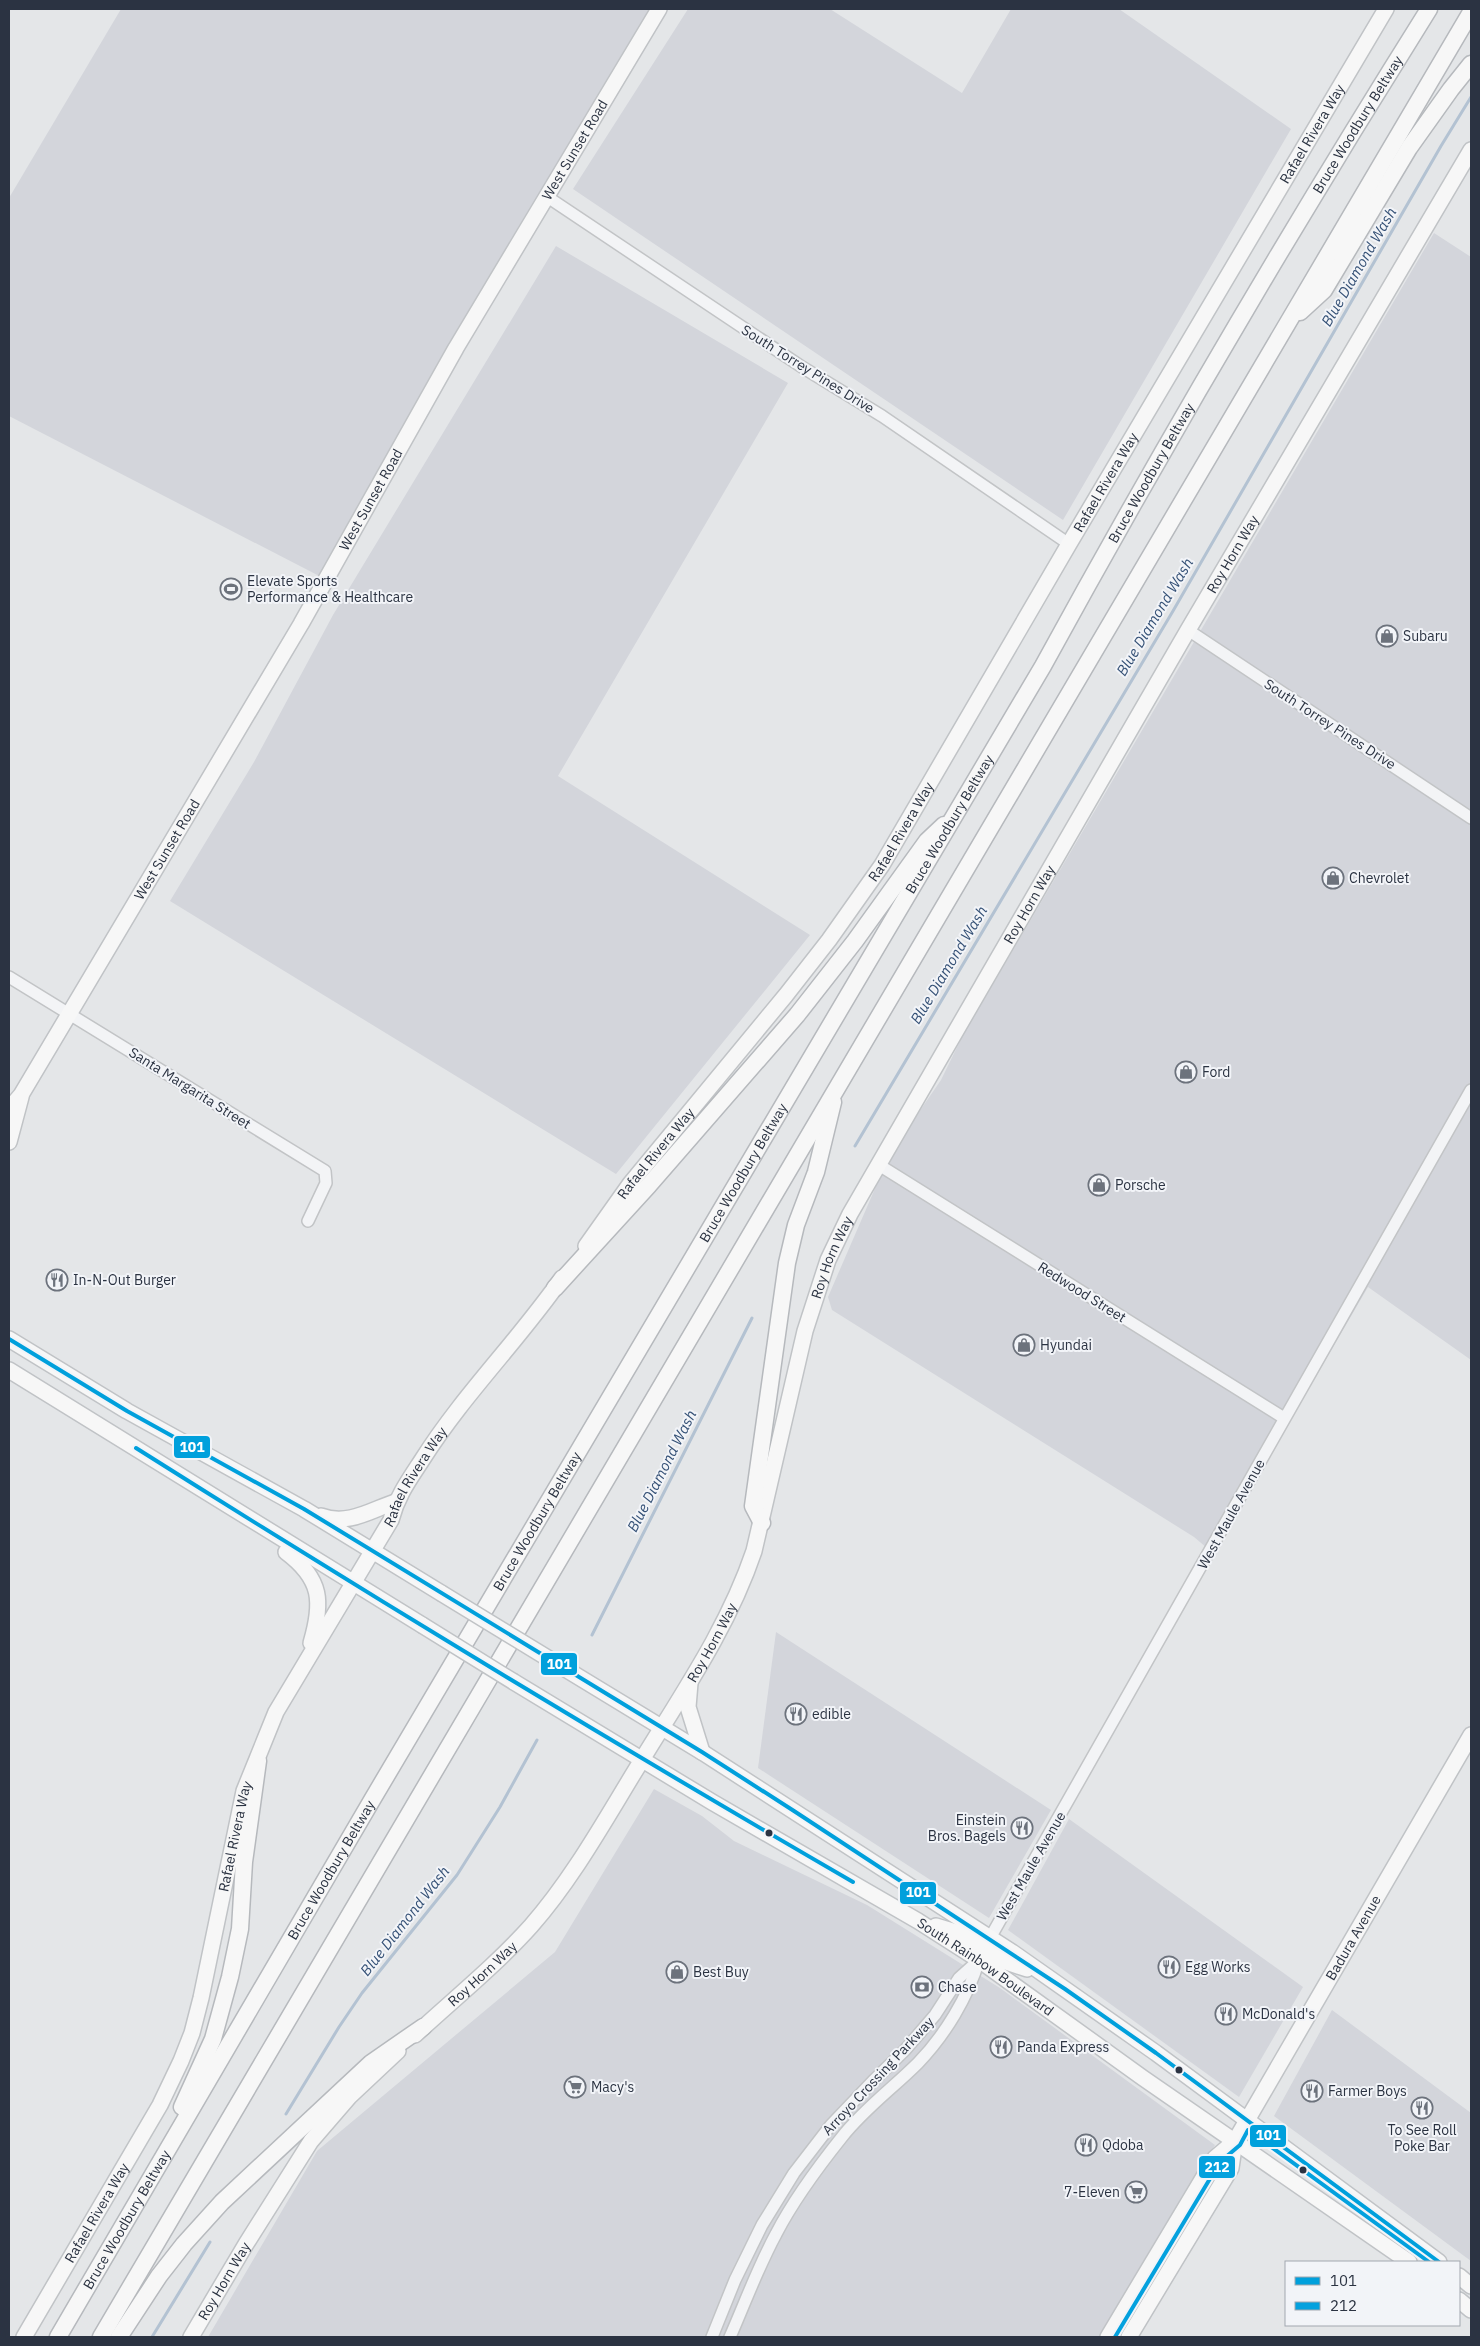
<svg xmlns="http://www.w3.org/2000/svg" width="1480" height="2346" viewBox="0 0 1480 2346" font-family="'IBM Plex Sans',sans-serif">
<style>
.built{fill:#d3d5db}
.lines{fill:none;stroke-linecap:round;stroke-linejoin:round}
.stream{stroke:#b3c2d2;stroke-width:3}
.minor-casing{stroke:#c2c4c6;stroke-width:14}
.major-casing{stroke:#c0c3c6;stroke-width:18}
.highway-casing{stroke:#b6b9bd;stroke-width:19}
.minor{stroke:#f3f4f6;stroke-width:11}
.major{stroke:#f7f7f7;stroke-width:15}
.highway{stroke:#f7f7f7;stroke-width:16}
.major-bridge-casing{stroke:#c0c3c6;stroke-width:18;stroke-linecap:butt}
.major-bridge{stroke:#f7f7f7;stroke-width:15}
.bus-1-casing{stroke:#f2f4f8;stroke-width:8}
.bus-2-casing{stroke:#f2f4f8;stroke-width:8}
.bus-1{stroke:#00a0dc;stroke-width:4}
.bus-2{stroke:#04a1de;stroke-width:4}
.bus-dot{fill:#2b3342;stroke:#f2f4f8;stroke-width:2}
.labels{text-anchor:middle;stroke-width:4;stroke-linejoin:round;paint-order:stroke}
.street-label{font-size:14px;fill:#2b3342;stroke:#f2f4f8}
.poi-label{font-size:14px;fill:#2b3342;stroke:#f2f4f8;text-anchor:start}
.water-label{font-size:15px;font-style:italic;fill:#355176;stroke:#f2f4f8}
.line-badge{stroke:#f2f4f8;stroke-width:2}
.badge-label{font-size:14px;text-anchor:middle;font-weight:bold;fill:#fff}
</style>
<rect width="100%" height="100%" fill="#e4e6e8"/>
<g class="built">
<polygon points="121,9 659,9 327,580 9,416 9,198"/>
<polygon points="688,9 830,9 962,93 1011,9 1119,9 1291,129 1063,520 573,189"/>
<polygon points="1434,233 1471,257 1471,1360 1368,1287 1213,1553 1194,1537 832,1310 828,1297 890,1154 941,1080 962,1037"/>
<polygon points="556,246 788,383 558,776 810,935 616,1174 170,901 254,762 333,615"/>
<polygon points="776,1632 1051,1810 989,1918 758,1768"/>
<polygon points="654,1789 702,1816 734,1841 867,1905 1000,1988 1215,2145 1099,2337 208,2337 317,2151 555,1952"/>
<polygon points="1069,1819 1303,1987 1239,2097 1008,1930"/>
<polygon points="1332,2010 1471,2113 1471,2261 1274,2116"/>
</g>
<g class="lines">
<g class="stream">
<polyline points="855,1146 1173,611 1441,146 1471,97"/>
<polyline points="592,1635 752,1318"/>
<polyline points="286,2114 339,2027 362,1993 457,1875 500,1807 537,1740"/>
<polyline points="152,2337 210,2242"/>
</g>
<g class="minor-casing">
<g id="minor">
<polyline points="546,196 802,367 882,416 1069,544"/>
<polyline points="1188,630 1471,818"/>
<polyline points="9,977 325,1171 326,1183 308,1221"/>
<polyline points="879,1165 1284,1418"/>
<polyline points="990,1938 1471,1090"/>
<polyline points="712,2337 735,2280 762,2225 794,2173 831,2125 873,2081 905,2050 935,2015 959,1978 979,1960"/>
<path d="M730,2337C745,2303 758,2267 776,2234C794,2199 818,2167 842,2137C864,2109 893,2088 918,2063C945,2035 968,1997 979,1960"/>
</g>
</g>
<g class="major-casing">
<g id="major">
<path id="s1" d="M9,1109L21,1095L301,624L456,348L659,9"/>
<polyline points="9,1142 21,1097"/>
<path id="s2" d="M586,1246L630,1184L786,995L829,940L882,865L1069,544L1386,9"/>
<polyline points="9,1339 127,1411 304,1509 441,1593"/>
<polyline points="9,1370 422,1625"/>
<path d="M321,1516C348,1526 371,1510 395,1502"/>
<path d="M286,1552C322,1579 323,1602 311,1643"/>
<polyline points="559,1665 702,1752 1012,1952 1156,2053 1439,2262"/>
<path id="s3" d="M514,1682L712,1802L918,1921L979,1960L1143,2078L1409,2262"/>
<polyline points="690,1683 688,1707 702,1752"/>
<polyline points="936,1926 962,1934 975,1942 981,1943 990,1938"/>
<polyline points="979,1960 983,1954 991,1953 1006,1962 1027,1969"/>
<path id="s4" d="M415,2035C454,1999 496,1965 531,1926C574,1877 606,1818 640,1763C682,1694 728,1628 754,1551L805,1331L828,1260L850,1214L1188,630L1471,150"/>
<polyline points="1459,2276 1471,2286"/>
<polyline points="1459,2300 1471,2310"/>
<path id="s5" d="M24,2337L160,2105L181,2061L192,2033L201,1998L244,1791L276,1712L391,1520C397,1496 409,1480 422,1460C463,1395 518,1341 562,1278"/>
<path id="s6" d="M191,2337L246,2244L311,2141L349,2097L398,2051"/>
<path id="s7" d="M1108,2337L1215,2158L1235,2141L1471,1735"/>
<polyline points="1129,2337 1231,2168 1235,2141"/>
</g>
</g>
<g class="highway-casing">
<g id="highway">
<polyline points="1300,312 1324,290 1409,148 1451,89 1471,64"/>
<polyline points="555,1288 649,1185 797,1015 855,941 927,841 944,825"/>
<polyline points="762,1523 753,1506 787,1263 796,1225 816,1172 833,1102"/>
<polyline points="182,2107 213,2039 230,1977 240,1929 244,1862 258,1761"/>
<path id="s8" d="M58,2337L372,1800L1043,666C1165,443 1294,224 1429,9"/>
<polyline points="101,2337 1471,12"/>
<polyline points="119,2337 159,2276 184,2244 222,2202 371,2063 423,2027"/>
</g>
</g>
<use href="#minor" class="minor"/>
<use href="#major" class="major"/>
<use href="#highway" class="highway"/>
<g class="major-bridge-casing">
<g id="major-bridge">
<polyline points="441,1593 559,1665"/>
<polyline points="422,1625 514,1682"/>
</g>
</g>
<use href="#major-bridge" class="major-bridge"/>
<g class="bus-1-casing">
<g id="bus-1">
<polyline points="9,1339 127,1411 304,1509 702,1752 794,1811 1065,1989 1156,2053 1439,2262"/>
<path d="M136,1448C372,1597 611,1742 853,1882"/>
</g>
</g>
<g class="bus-2-casing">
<polyline id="bus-2" points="1115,2337 1220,2162 1240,2145 1248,2130 1429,2262"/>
</g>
<use href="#bus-1" class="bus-1"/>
<use href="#bus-2" class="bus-2"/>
</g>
<defs>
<g id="stadium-ring" transform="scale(1.125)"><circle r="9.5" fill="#f2f4f8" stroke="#6c727c" stroke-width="1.5"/><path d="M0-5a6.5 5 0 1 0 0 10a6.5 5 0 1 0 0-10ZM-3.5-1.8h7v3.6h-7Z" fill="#6c727c"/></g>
<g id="shop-ring" transform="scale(1.125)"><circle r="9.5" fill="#f2f4f8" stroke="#6c727c" stroke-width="1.5"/><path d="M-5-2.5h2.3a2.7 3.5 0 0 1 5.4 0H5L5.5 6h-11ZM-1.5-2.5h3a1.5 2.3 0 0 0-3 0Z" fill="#6c727c"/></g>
<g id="restaurant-ring" transform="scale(1.125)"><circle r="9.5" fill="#f2f4f8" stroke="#6c727c" stroke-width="1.5"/><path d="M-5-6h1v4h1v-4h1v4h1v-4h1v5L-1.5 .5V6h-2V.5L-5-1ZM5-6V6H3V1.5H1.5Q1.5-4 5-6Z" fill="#6c727c"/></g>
<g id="bank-ring" transform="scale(1.125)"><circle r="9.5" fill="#f2f4f8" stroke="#6c727c" stroke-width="1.5"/><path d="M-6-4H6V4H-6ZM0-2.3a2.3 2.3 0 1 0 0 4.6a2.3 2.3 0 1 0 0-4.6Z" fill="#6c727c"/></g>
<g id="supermarket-ring" transform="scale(1.125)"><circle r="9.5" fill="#f2f4f8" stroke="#6c727c" stroke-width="1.5"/><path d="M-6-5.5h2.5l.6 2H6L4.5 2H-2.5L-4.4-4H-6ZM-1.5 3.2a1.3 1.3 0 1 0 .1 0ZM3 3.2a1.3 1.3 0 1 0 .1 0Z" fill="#6c727c"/></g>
</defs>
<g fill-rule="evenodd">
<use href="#stadium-ring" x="231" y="589"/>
<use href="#shop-ring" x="1387" y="636"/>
<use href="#shop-ring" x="1333" y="878"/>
<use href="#shop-ring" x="1186" y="1072"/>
<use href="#shop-ring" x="1099" y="1185"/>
<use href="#restaurant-ring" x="57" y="1280"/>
<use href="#shop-ring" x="1024" y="1345"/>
<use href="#restaurant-ring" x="796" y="1714"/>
<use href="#restaurant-ring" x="1022" y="1828"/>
<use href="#restaurant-ring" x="1169" y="1967"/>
<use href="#shop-ring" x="677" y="1972"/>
<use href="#bank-ring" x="922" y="1987"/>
<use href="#restaurant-ring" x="1226" y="2014"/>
<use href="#restaurant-ring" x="1001" y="2047"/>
<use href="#supermarket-ring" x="575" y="2087"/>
<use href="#restaurant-ring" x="1312" y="2091"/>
<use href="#restaurant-ring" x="1422" y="2108"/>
<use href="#restaurant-ring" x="1086" y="2145"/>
<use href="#supermarket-ring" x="1136" y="2192"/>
</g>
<g class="bus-dot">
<circle cx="769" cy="1833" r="4.5"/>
<circle cx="1179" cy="2070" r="4.5"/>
<circle cx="1303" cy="2170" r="4.5"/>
</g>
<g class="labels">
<g class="street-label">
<text dy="5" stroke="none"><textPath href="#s8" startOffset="2566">Bruce Woodbury Beltway</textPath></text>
<text dy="5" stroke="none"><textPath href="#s2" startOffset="1331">Rafael Rivera Way</textPath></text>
<text dy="5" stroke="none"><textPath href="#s1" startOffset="1114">West Sunset Road</textPath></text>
<text transform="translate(808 369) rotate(32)" y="5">South Torrey Pines Drive</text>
<text dy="5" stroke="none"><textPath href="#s8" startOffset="2161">Bruce Woodbury Beltway</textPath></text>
<text dy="5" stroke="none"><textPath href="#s2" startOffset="926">Rafael Rivera Way</textPath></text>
<text dy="5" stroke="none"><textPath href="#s1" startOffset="709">West Sunset Road</textPath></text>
<text dy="5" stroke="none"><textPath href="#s4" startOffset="1711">Roy Horn Way</textPath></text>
<text transform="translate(1330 724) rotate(33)" y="5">South Torrey Pines Drive</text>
<text dy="5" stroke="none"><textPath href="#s8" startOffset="1756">Bruce Woodbury Beltway</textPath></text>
<text dy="5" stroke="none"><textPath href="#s2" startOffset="521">Rafael Rivera Way</textPath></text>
<text dy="5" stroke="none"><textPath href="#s1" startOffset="304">West Sunset Road</textPath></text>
<text dy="5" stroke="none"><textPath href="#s4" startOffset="1306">Roy Horn Way</textPath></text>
<text transform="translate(190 1088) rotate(32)" y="5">Santa Margarita Street</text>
<text dy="5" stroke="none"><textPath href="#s2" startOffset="116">Rafael Rivera Way</textPath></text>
<text dy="5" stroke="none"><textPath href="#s8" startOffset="1351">Bruce Woodbury Beltway</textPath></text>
<text dy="5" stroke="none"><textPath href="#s4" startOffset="901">Roy Horn Way</textPath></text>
<text transform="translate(1082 1292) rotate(32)" y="5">Redwood Street</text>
<text dy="5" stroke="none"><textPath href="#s5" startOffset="954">Rafael Rivera Way</textPath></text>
<text transform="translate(1231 1514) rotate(-61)" y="5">West Maule Avenue</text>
<text dy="5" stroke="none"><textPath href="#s8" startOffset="946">Bruce Woodbury Beltway</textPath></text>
<text dy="5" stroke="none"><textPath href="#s4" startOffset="496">Roy Horn Way</textPath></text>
<text dy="5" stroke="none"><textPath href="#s5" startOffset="549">Rafael Rivera Way</textPath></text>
<text transform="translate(1031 1866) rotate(-60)" y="5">West Maule Avenue</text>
<text dy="5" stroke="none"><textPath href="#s8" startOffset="541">Bruce Woodbury Beltway</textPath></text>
<text dy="5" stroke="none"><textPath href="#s7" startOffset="470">Badura Avenue</textPath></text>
<text dy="5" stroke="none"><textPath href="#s3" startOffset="551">South Rainbow Boulevard</textPath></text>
<text dy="5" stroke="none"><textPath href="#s4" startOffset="91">Roy Horn Way</textPath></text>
<text transform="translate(878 2076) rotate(-47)" y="5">Arroyo Crossing Parkway</text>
<text dy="5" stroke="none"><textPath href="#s5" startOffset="144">Rafael Rivera Way</textPath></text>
<text dy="5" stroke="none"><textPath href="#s8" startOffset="136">Bruce Woodbury Beltway</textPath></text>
<text dy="5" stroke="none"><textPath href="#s6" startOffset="65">Roy Horn Way</textPath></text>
</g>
<g class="poi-label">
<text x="247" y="586">Elevate Sports<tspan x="247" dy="16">Performance &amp; Healthcare</tspan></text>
<text x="1403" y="641">Subaru</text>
<text x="1349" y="883">Chevrolet</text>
<text x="1202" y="1077">Ford</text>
<text x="1115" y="1190">Porsche</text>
<text x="73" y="1285">In-N-Out Burger</text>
<text x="1040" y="1350">Hyundai</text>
<text x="812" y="1719">edible</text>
<text x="1006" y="1825" text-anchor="end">Einstein<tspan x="1006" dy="16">Bros. Bagels</tspan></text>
<text x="1185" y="1972">Egg Works</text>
<text x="693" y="1977">Best Buy</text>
<text x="938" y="1992">Chase</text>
<text x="1242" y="2019">McDonald's</text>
<text x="1017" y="2052">Panda Express</text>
<text x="591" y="2092">Macy's</text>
<text x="1328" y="2096">Farmer Boys</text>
<text x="1422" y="2135" text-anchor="middle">To See Roll<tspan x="1422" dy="16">Poke Bar</tspan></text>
<text x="1102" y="2150">Qdoba</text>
<text x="1120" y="2197" text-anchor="end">7-Eleven</text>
</g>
<g class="water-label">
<text transform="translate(1359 267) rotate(-60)" y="5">Blue Diamond Wash</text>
<text transform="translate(1155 617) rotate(-59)" y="5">Blue Diamond Wash</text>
<text transform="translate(949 965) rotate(-59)" y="5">Blue Diamond Wash</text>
<text transform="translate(662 1471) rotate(-63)" y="5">Blue Diamond Wash</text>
<text transform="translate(405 1921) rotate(-52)" y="5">Blue Diamond Wash</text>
</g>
</g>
<g class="line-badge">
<rect x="173" y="1435" width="38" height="24" rx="5" fill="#00a0dc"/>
<rect x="540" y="1652" width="38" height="24" rx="5" fill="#00a0dc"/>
<rect x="899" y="1881" width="38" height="24" rx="5" fill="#00a0dc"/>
<rect x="1249" y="2124" width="38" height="24" rx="5" fill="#00a0dc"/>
<rect x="1198" y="2155" width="38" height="24" rx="5" fill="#04a1de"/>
</g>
<g class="badge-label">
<text x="192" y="1452">101</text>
<text x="559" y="1669">101</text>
<text x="918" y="1897">101</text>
<text x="1268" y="2140">101</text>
<text x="1217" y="2172">212</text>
</g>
<rect width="1480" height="2346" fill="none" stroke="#2b3342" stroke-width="20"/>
<rect x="1285" y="2261" width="175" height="65" fill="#f2f4f8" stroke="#a2a7af"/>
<rect x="1295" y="2277" width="25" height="8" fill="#00a0dc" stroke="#a2a7af"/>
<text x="1330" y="2286" font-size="15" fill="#2b3342">101</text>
<rect x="1295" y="2302" width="25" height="8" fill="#04a1de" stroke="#a2a7af"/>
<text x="1330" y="2311" font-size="15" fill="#2b3342">212</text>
</svg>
